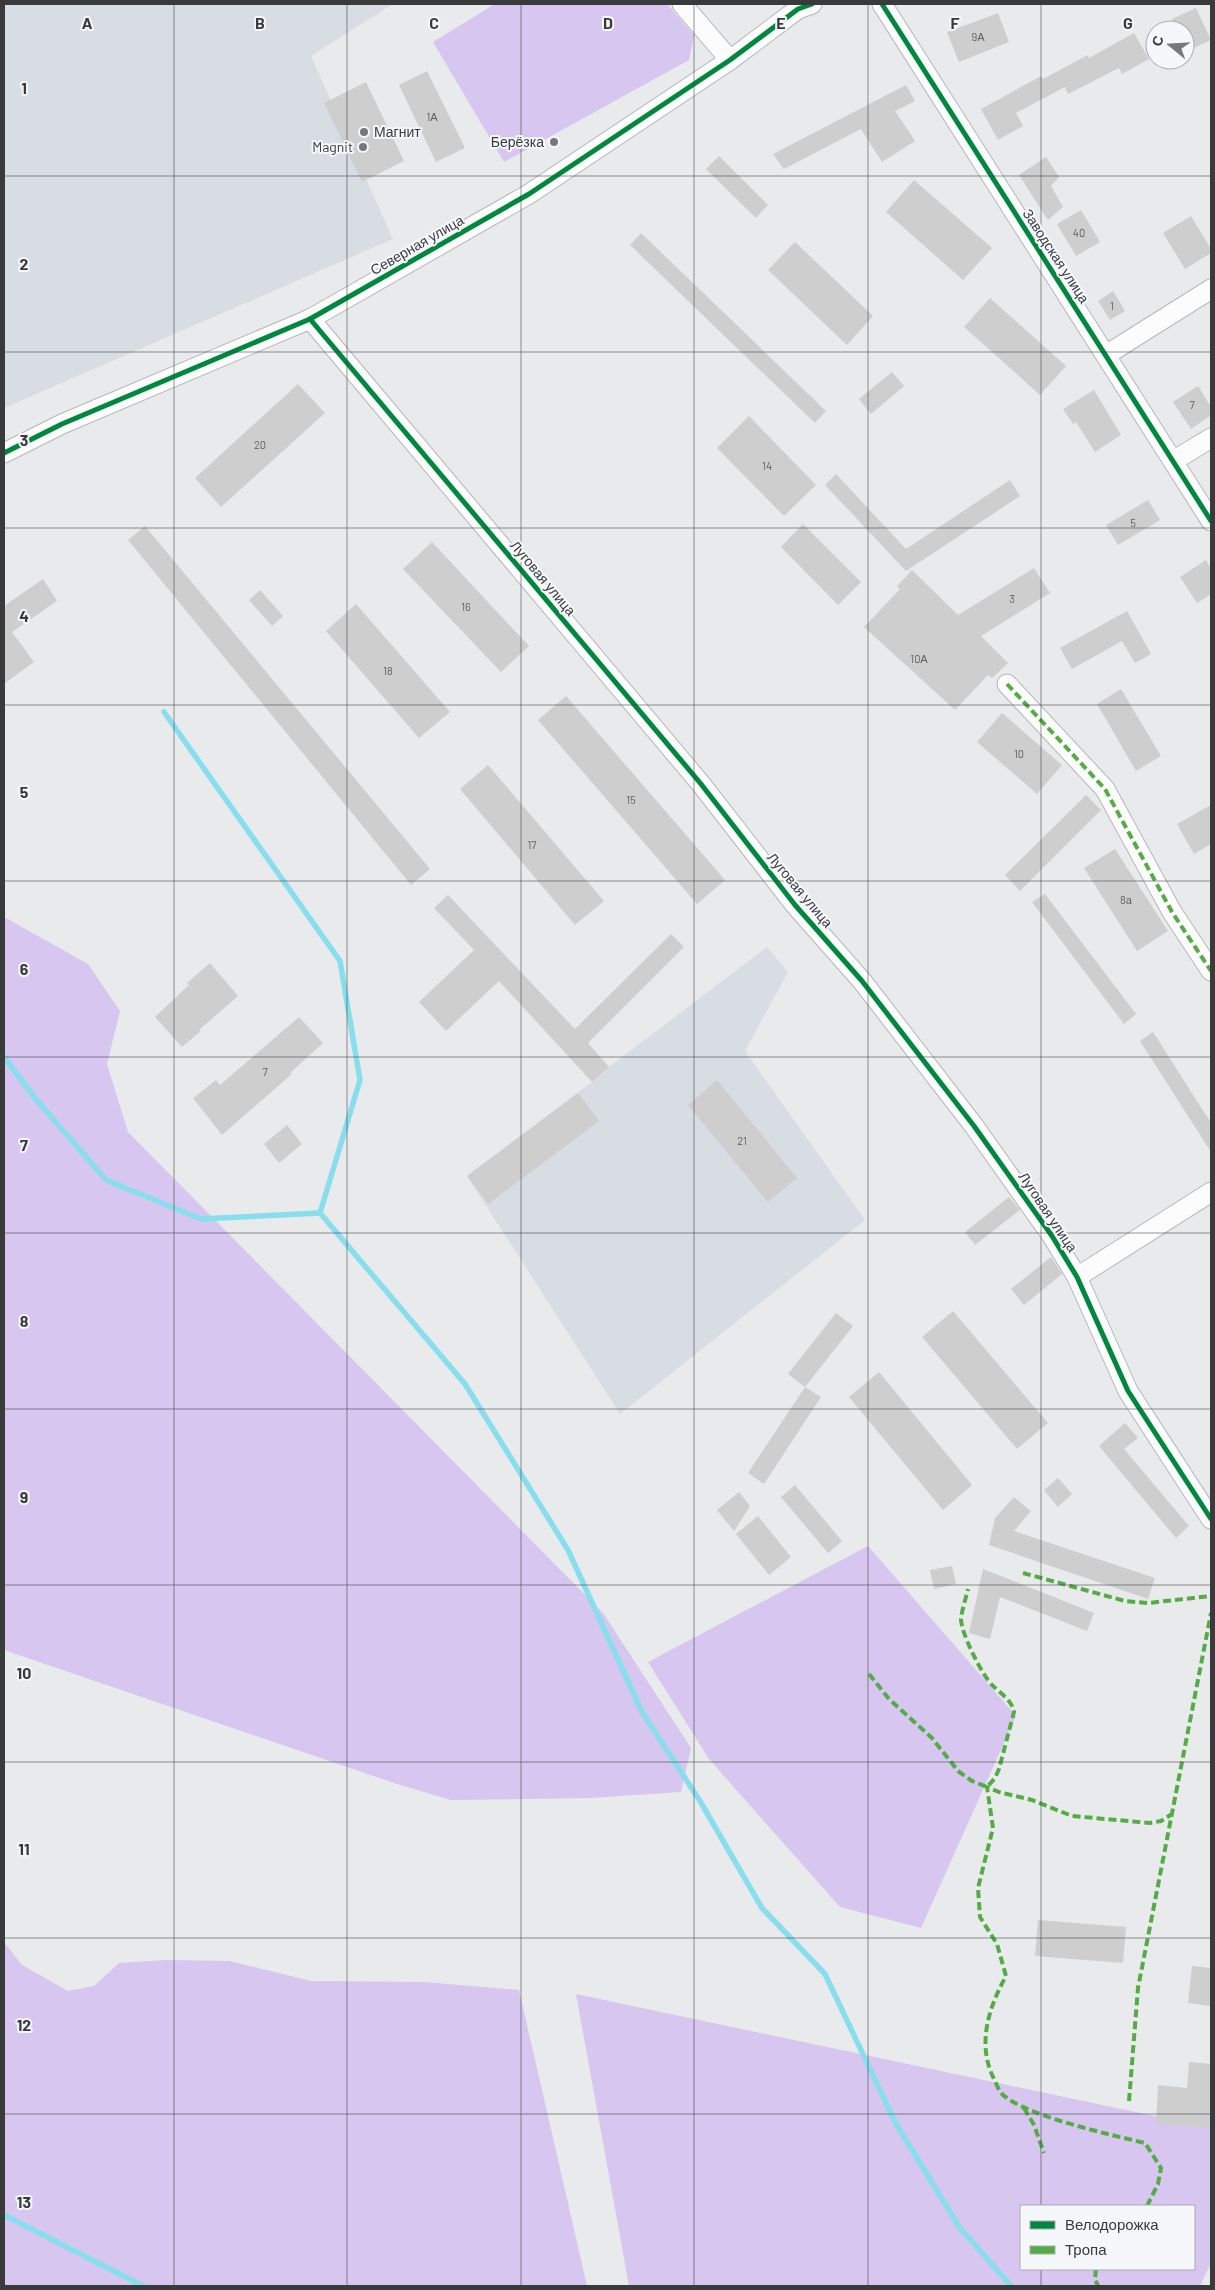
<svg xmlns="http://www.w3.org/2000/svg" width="1215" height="2290" viewBox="0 0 1215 2290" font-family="Barlow,sans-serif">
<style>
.built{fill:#d8dce3}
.green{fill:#d6c6f0;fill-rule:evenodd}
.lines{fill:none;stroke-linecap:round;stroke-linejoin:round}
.stream{stroke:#88deec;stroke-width:5.5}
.building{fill:#cececf}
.street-casing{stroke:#b6b7b8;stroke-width:21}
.street{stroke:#fcfcfc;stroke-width:19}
.quiet{stroke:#55ac46;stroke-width:4;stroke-dasharray:8 4;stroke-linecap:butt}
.cycleway-casing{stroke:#f5f7fa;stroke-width:8}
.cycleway{stroke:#00873e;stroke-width:5}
.grid{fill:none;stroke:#393a3b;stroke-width:1;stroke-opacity:0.55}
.poi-dot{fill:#777879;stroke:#f5f7fa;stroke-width:2}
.labels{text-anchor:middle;stroke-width:4;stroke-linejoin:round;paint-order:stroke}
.number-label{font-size:11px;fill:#5e5f60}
.poi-label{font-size:14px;fill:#393a3b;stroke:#f5f7fa;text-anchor:end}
.street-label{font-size:14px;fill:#393a3b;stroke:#f5f7fa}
.grid-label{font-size:16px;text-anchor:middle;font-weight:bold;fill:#393a3b;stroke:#f5f7fa;stroke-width:4;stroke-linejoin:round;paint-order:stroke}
</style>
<rect width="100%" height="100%" fill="#e9eaec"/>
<g class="built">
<polygon points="4,4 393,4 311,56 393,239 4,408"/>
<polygon points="767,947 788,972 745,1051 865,1220 620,1414 467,1176 592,1082 609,1067"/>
</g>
<g class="green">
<polygon points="495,4 667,4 694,35 689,60 504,162 433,42"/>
<polygon points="4,917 88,964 120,1011 107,1064 128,1132 603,1613 691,1748 681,1792 590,1798 451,1800 397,1784 4,1650"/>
<polygon points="868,1546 1016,1716 921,1928 840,1907 709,1759 648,1662"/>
<polygon points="4,1942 22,1965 68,1991 94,1986 119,1963 166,1960 229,1961 311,1981 423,1982 519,1990 587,2286 4,2286"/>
<path d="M576,1994L1211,2128V2263L1200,2286H629ZM1021,2206H1194V2269H1021Z"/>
</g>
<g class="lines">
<g class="stream">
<polyline points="164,712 340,961 360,1080 320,1213"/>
<polyline points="4,1057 35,1098 106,1180 201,1219 320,1213"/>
<polyline points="320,1213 465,1384 568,1550 642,1712 700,1801 762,1908 825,1974 896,2124 960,2228 1011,2286"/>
<polyline points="4,2215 143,2286"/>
</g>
</g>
<g class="building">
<polygon points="1196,8 1211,40 1185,52 1185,30 1177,30 1172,19"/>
<polygon points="998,13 1009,42 959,62 947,32"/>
<polygon points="1134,33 1149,59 1122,74 1119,68 1068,94 1065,87 1016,113 1023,126 998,140 981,109 1041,76 1043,79 1088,55 1089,58"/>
<polygon points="427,71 465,148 436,162 399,85"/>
<polygon points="366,82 404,161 362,182 324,103"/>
<polygon points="906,85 915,101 895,111 915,141 882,162 861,129 784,169 773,154"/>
<polygon points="719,156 768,205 756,218 706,169"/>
<polygon points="1046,157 1059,177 1051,186 1063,207 1048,220 1019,175"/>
<polygon points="914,180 992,248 963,280 886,212"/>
<polygon points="1081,210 1100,242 1076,256 1057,224"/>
<polygon points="1191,216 1211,249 1211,253 1185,269 1163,233"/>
<polygon points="641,233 826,411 815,423 630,245"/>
<polygon points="795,242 873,316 847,345 768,270"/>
<polygon points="1113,291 1125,311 1110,320 1098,301"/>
<polygon points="990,298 1066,366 1040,395 964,327"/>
<polygon points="892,372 904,386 871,414 859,399"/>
<polygon points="298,384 325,413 221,507 195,478"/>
<polygon points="1198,386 1211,407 1211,415 1191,429 1173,402"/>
<polygon points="1094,390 1121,435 1095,452 1076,422 1073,424 1063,409"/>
<polygon points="749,416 816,485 784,516 717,448"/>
<polygon points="836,474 906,549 1010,480 1020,496 906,571 825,485"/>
<polygon points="1148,500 1160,520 1118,545 1106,525"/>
<polygon points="803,524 861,582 838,605 781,547"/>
<polygon points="145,526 430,869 411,885 128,540"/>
<polygon points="432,542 529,646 501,672 403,569"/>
<polygon points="1206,560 1211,569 1211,594 1197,603 1180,577"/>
<polygon points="1034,568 1050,593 981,636 1008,663 992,678 988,675 955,710 864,627 900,589 897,586 912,570 958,615"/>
<polygon points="43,579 57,601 12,632 34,662 4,684 4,606"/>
<polygon points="260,590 283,616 272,626 249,600"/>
<polygon points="356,604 450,712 419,738 326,631"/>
<polygon points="1127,611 1151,654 1135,663 1122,641 1072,669 1060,648"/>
<polygon points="1121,689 1161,756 1136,771 1097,704"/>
<polygon points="566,696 725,880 697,904 538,720"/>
<polygon points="1002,713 1062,765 1037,794 977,742"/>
<polygon points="488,765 604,901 575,925 460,789"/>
<polygon points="1086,795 1101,810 1020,891 1005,875"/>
<polygon points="1211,805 1211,844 1194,854 1177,824"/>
<polygon points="1115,849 1168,931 1137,951 1084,868"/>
<polygon points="1045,894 1136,1014 1124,1024 1032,902"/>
<polygon points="448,895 575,1029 671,934 684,947 588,1043 609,1067 592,1082 499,981 446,1031 419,1002 474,950 434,908"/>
<polygon points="210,963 238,996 199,1030 201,1031 182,1047 155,1017 189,985 187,983"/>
<polygon points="299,1017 323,1043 290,1073 292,1074 222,1135 193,1098 216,1080 220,1085"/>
<polygon points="1153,1032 1211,1123 1211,1152 1140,1041"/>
<polygon points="717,1080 797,1178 768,1202 688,1105"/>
<polygon points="578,1093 599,1121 488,1204 467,1176"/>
<polygon points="287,1125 302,1144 279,1163 264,1144"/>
<polygon points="1009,1197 1020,1210 975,1245 965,1232"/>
<polygon points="1051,1257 1062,1274 1024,1305 1011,1289"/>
<polygon points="953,1311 1048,1423 1017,1449 922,1337"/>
<polygon points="836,1313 853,1326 805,1387 788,1374"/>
<polygon points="879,1372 972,1485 943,1510 849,1397"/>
<polygon points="805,1387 821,1397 764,1484 748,1473"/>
<polygon points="1125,1423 1138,1438 1124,1449 1189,1526 1176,1538 1099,1446"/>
<polygon points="1058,1478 1072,1494 1058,1507 1044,1490"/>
<polygon points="795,1485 842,1541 828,1553 781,1497"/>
<polygon points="739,1492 750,1506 734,1531 717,1510"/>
<polygon points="1014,1497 1031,1511 1014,1531 1155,1578 1148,1599 989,1545 995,1518"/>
<polygon points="758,1516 791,1557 769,1575 736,1534"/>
<polygon points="952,1566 956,1584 934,1589 930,1570"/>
<polygon points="983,1569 1094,1613 1087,1631 1000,1597 990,1639 969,1633"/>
<polygon points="1038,1920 1126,1927 1123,1963 1035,1956"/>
<polygon points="1192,1966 1211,1968 1211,2006 1188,2003"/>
<polygon points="1189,2062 1211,2064 1211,2128 1156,2124 1158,2085 1187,2088"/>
</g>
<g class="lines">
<g class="street-casing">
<g id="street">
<polyline points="682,4 730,60"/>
<polyline points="882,4 1211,521"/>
<polyline points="310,319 701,784 795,905 862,981 974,1126 1052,1236 1077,1277 1128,1391 1211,1519"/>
<polyline points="1106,355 1211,289"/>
<polyline points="4,453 62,424 310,319 529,194 730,60 798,9 812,4"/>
<polyline points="1173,461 1211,438"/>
<polyline points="1007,684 1105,789 1172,912 1211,971"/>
<polyline points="1077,1277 1211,1192"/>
</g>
</g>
<use href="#street" class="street"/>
<g class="quiet">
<polyline points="1007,684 1105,789 1172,912 1211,971"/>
<polyline points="1023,1573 1125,1601 1148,1603 1211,1596"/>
<path d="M869,1674L889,1699L932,1738L958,1771L972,1781L987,1787L995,1778L999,1769L1014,1712C1013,1701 999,1692 992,1685C982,1675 961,1633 961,1619C962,1609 966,1598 968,1589"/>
<polyline points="1129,2101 1138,1988 1211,1613"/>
<polyline points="1024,2108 1034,2125 1044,2153"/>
<path d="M1147,2206L1158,2184L1161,2168L1145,2143C1112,2135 1025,2116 1002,2094C998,2090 996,2082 993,2077C977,2043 989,2007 1006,1976L997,1944L980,1917L978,1888L993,1828L987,1787L999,1792L1032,1800L1072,1816L1150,1823L1161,1821L1172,1814"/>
<polyline points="1096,2269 1095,2279 1098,2286"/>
</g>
<g class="cycleway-casing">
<g id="cycleway">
<polyline points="882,4 1211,521"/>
<polyline points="310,319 701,784 795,905 862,981 974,1126 1052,1236 1077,1277 1128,1391 1211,1519"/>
<polyline points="4,453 62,424 310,319 529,194 730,60 798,9 812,4"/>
</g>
</g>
<use href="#cycleway" class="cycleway"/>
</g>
<path class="grid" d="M174,4V2286M347,4V2286M521,4V2286M694,4V2286M868,4V2286M1041,4V2206M4,176H1211M4,352H1211M4,528H1211M4,705H1211M4,881H1211M4,1057H1211M4,1233H1211M4,1409H1211M4,1585H1211M4,1762H1211M4,1938H1211M4,2114H1211M1041,2269V2286"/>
<g class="poi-dot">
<circle cx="364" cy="132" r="5"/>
<circle cx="554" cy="142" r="5"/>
<circle cx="363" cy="147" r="5"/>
</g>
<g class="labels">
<g class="number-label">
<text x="978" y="41">9А</text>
<text x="432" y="121">1А</text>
<text x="1079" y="237">40</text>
<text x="1112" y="310">1</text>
<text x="1192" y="409">7</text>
<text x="260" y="449">20</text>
<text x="767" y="470">14</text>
<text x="1133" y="527">5</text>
<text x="1012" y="603">3</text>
<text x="466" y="611">16</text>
<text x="919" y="663">10А</text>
<text x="388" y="675">18</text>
<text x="1019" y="758">10</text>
<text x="631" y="804">15</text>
<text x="532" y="849">17</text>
<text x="1126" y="904">8а</text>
<text x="265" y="1076">7</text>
<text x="742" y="1145">21</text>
</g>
<g class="poi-label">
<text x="374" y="137" text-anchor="start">Магнит</text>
<text x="544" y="147">Берёзка</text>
<text x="353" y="152">Magnit</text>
</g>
<g class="street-label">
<text transform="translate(417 245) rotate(-30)" y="5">Северная улица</text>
<text transform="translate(1056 256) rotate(57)" y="5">Заводская улица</text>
<text transform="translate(543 578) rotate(50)" y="5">Луговая улица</text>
<text transform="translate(800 890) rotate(50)" y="5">Луговая улица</text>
<text transform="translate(1048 1212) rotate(56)" y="5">Луговая улица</text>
</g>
</g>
<g class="grid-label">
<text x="87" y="29">A</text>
<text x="260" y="29">B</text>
<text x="434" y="29">C</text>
<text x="608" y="29">D</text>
<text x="781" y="29">E</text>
<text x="955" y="29">F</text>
<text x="1128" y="29">G</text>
<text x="24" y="94">1</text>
<text x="24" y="270">2</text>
<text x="24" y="446">3</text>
<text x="24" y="622">4</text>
<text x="24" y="798">5</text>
<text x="24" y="975">6</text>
<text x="24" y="1151">7</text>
<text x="24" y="1327">8</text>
<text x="24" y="1503">9</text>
<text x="24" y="1679">10</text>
<text x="24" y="1855">11</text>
<text x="24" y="2031">12</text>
<text x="24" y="2208">13</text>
</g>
<rect width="1215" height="2290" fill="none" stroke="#393a3b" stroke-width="10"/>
<rect x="1020" y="2205" width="175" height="65" fill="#f5f7fa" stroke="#aaabae"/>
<rect x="1030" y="2221" width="25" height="8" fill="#00873e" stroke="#aaabae"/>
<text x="1065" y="2230" font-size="15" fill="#393a3b">Велодорожка</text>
<rect x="1030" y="2246" width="25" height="8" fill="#55ac46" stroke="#aaabae"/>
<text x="1065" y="2255" font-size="15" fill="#393a3b">Тропа</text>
<g transform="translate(1170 45) rotate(288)"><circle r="24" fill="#f5f7fa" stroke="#aaabae"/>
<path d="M0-4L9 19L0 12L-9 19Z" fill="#777879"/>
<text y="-8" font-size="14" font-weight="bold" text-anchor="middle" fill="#393a3b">С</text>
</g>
</svg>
